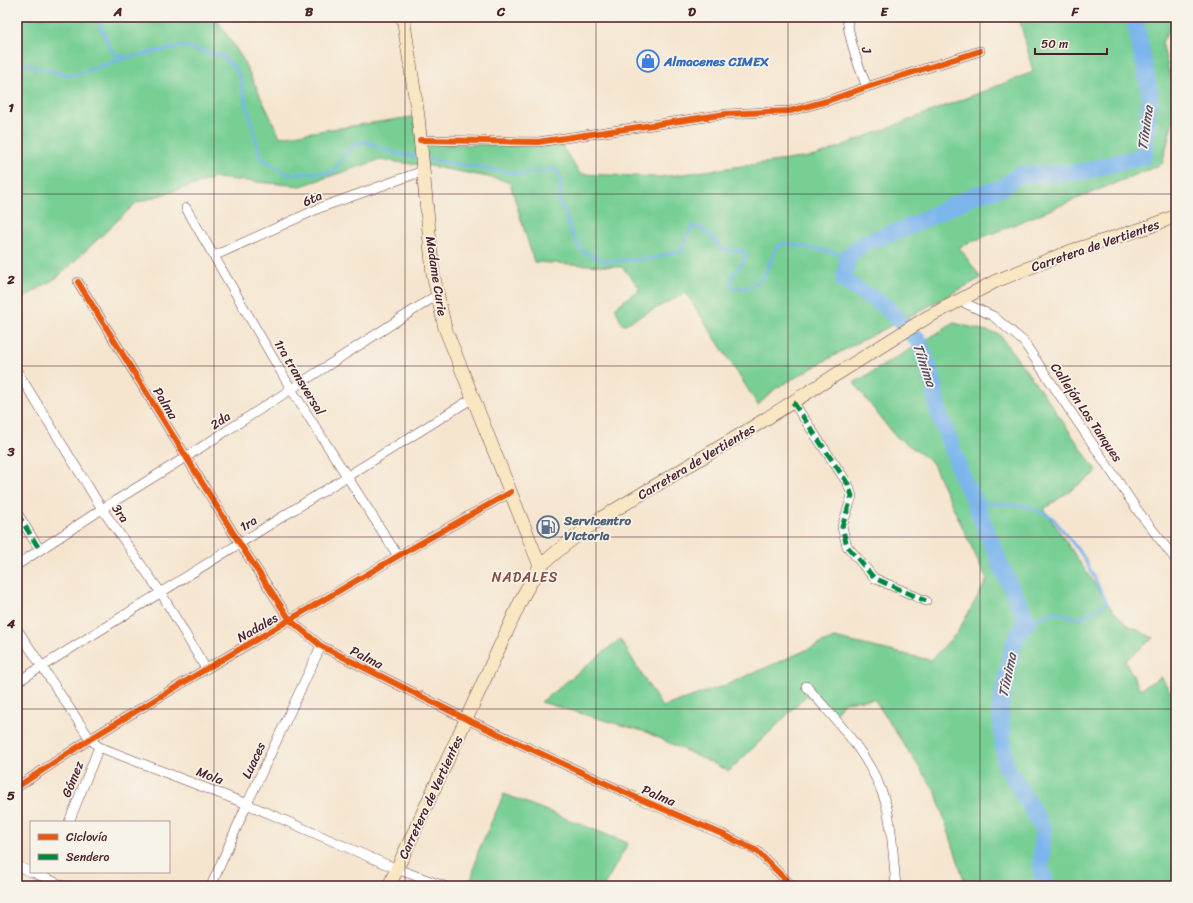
<svg xmlns="http://www.w3.org/2000/svg" width="1193" height="903" viewBox="0 0 1193 903" font-family="Sriracha,sans-serif">
<style>
.green{fill:#77cf94;stroke:#607760}
.lines{fill:none;stroke-linecap:round;stroke-linejoin:round}
.stream{stroke:#7cb5ec;stroke-width:3}
.river{stroke:#7cb5ec;stroke-width:17}
.street-casing{stroke:#643d44;stroke-width:10}
.secondary-casing{stroke:#643d44;stroke-width:14}
.street{stroke:#fff;stroke-width:9}
.secondary{stroke:#f9e7c3;stroke-width:13}
.quiet{stroke:#00873e;stroke-width:5;stroke-dasharray:10 5;stroke-linecap:butt}
.cycleway-casing{stroke:#f7f3e8;stroke-width:8}
.cycleway{stroke:#e8590c;stroke-width:6}
.grid{fill:none;stroke:#4a1f2b;stroke-width:1;stroke-opacity:0.55}
.labels{text-anchor:middle;stroke-width:3.5;stroke-linejoin:round;paint-order:stroke}
.street-label{font-size:13px;fill:#4a1f2b;stroke:#f7f3e8}
.shop-label{font-size:13px;font-weight:bold;fill:#366cbe;stroke:#f7f3e8;text-anchor:start}
.service-label{font-size:13px;font-weight:bold;fill:#4e5e75;stroke:#f7f3e8;text-anchor:start}
.water-label{font-size:14px;font-style:italic;fill:#594c65;stroke:#f7f3e8}
.neighbourhood-label{font-size:14px;letter-spacing:1px;fill:#834c47;stroke:#f7f3e8}
.neatline{fill:none;stroke:#4a1f2b;stroke-width:1.5}
.grid-label{font-size:13px;text-anchor:middle;font-weight:bold;fill:#4a1f2b}
</style>
<rect width="100%" height="100%" fill="#f7f3e8"/>
<filter id="ink" filterUnits="userSpaceOnUse"><feTurbulence type="fractalNoise" baseFrequency=".025" numOctaves="2"/><feDisplacementMap in="SourceGraphic" scale="8" xChannelSelector="R" yChannelSelector="G"/><feConvolveMatrix kernelMatrix="1 2 1 2 8 2 1 2 1" color-interpolation-filters="sRGB"/></filter>
<filter id="wash" filterUnits="userSpaceOnUse"><feTurbulence type="fractalNoise" baseFrequency=".012" numOctaves="4" result="noise"/><feDisplacementMap in="SourceGraphic" scale="16" xChannelSelector="R" yChannelSelector="G"/><feGaussianBlur stdDeviation="0.9" result="paint"/><feColorMatrix in="noise" values="0 0 0 0 0 0 0 0 0 0 0 0 0 0 0 0 0 1.4 0 .05"/><feComposite in="paint" operator="in"/></filter>
<g filter="url(#wash)">
<rect width="100%" height="100%" fill="#f5e5cf"/>
<g class="green">
<polygon points="17,17 215,17 242,58 280,137 418,116 423,144 562,146 580,174 661,177 816,156 1033,72 1019,17 1176,17 1176,19 1162,42 1176,101 1176,108 1162,164 959,247 981,278 914,314 853,345 775,389 758,405 686,293 623,325 615,308 640,288 622,267 534,262 510,183 499,179 430,166 379,160 301,186 215,178 136,203 59,276 17,302"/>
<polygon points="954,323 999,334 1048,400 1097,472 1044,509 1110,607 1126,624 1153,638 1125,661 1140,689 1161,677 1176,700 1176,886 966,886 936,793 874,699 844,702 832,718 807,695 775,727 729,771 646,732 541,702 620,639 662,707 728,684 834,638 930,660 957,633 987,580 932,462 893,434 854,383"/>
<polygon points="504,794 628,843 604,886 470,886 478,852"/>
</g>
<g class="lines">
<g class="stream">
<polyline points="96,17 113,53 126,58 182,46 223,56 238,72 261,158 287,174 333,172 349,149 363,141 399,154 418,157"/>
<polyline points="17,62 71,76 126,58"/>
<path d="M426,159L521,174L556,170L561,179L559,203L564,209L572,235L582,251L605,261L649,259L681,251C686,243 687,233 693,226L698,227L709,234L722,249L734,251L743,250L746,257C744,260 743,263 741,265C734,274 725,279 736,289C776,288 767,247 782,244C788,242 794,245 800,246C816,249 832,252 848,256"/>
<polyline points="972,495 987,503 1027,506 1052,517 1083,556 1107,603 1080,619 1055,612 1028,623"/>
</g>
<polyline class="river" points="1047,886 1041,871 1043,828 1005,764 1000,708 1013,646 1024,624 1028,623 1000,564 972,495 964,482 952,447 939,415 933,381 919,341 885,306 844,281 848,256 864,243 904,229 977,194 1002,188 1018,175 1081,172 1144,156 1150,94 1135,20 1132,17"/>
</g>
</g>
<g filter="url(#ink)">
<g class="lines">
<g class="street-casing">
<g id="street">
<path d="M847,17C849,41 858,65 867,87"/>
<polyline points="420,140 538,142 726,114 790,111 827,101 867,87 980,51"/>
<polyline points="186,208 291,389 398,556"/>
<polyline points="214,256 322,207 423,171"/>
<polyline points="78,282 240,544 290,620 321,646 466,719 635,797 722,834 757,851 792,886"/>
<polyline points="958,300 993,316 1023,341 1138,511 1176,560"/>
<polyline points="17,371 102,509 161,593 206,669"/>
<polyline points="793,402 848,484 852,496 842,527 847,546 874,578 926,601"/>
<polyline points="17,513 40,550"/>
<polyline points="17,565 102,509 186,457 437,295"/>
<polyline points="17,629 90,739 99,747 247,804 397,869 444,886"/>
<polyline points="17,682 473,398"/>
<path d="M806,686C838,722 872,757 886,804C893,830 893,859 896,886"/>
<polyline points="17,787 90,739 206,669 398,556 511,492"/>
<polyline points="69,822 99,747"/>
<polyline points="17,866 31,872"/>
<polyline points="32,872 64,886"/>
<polyline points="211,886 247,804 321,646"/>
</g>
</g>
<g class="secondary-casing">
<g id="secondary">
<polyline points="403,17 418,116 433,274 445,328 540,566"/>
<polyline points="389,886 524,594 540,566 566,544 598,520 745,432 926,318 996,281 1071,251 1148,227 1176,216"/>
</g>
</g>
<use href="#street" class="street"/>
<use href="#secondary" class="secondary"/>
<g class="quiet">
<polyline points="793,402 848,484 852,496 842,527 847,546 874,578 926,601"/>
<polyline points="17,513 40,550"/>
</g>
<g class="cycleway-casing">
<g id="cycleway">
<polyline points="420,140 538,142 726,114 790,111 827,101 867,87 980,51"/>
<polyline points="78,282 240,544 290,620 321,646 466,719 635,797 722,834 757,851 792,886"/>
<polyline points="17,787 90,739 206,669 398,556 511,492"/>
</g>
</g>
<use href="#cycleway" class="cycleway"/>
</g>
</g>
<path class="grid" d="M214,17V886M405,17V886M596,17V886M788,17V886M980,17V886M17,194H1176M17,366H1176M17,537H1176M17,709H1176"/>
<defs>
<g id="shop-ring" transform="scale(1.15)"><circle r="9.5" fill="#f7f3e8" stroke="#3f7fe0" stroke-width="1.5"/><path d="M-5-2.5h2.3a2.7 3.5 0 0 1 5.4 0H5L5.5 6h-11ZM-1.5-2.5h3a1.5 2.3 0 0 0-3 0Z" fill="#3f7fe0"/></g>
<g id="fuel-ring" transform="scale(1.15)"><circle r="9.5" fill="#f7f3e8" stroke="#5c6f8a" stroke-width="1.5"/><path d="M-5.5-6h7V0h2V4h1.3V-2.5L3-4.5l.8-.8L6-3V5H2.5V1h-1V6h-7ZM-4.2-4.7v3.2H.2V-4.7Z" fill="#5c6f8a"/></g>
</defs>
<g fill-rule="evenodd">
<use href="#shop-ring" x="648" y="61"/>
<use href="#fuel-ring" x="548" y="527"/>
</g>
<g class="labels">
<g class="street-label">
<text transform="translate(867 50) rotate(76)" y="5">J</text>
<text transform="translate(312 198) rotate(-23)" y="5">6ta</text>
<text transform="translate(1095 245) rotate(-19)" y="5">Carretera de Vertientes</text>
<text transform="translate(437 276) rotate(81)" y="5">Madame Curie</text>
<text transform="translate(300 377) rotate(59)" y="5">1ra transversal</text>
<text transform="translate(166 403) rotate(59)" y="5">Palma</text>
<text transform="translate(1087 412) rotate(56)" y="5">Callejón Los Tanques</text>
<text transform="translate(220 420) rotate(-33)" y="5">2da</text>
<text transform="translate(696 461) rotate(-31)" y="5">Carretera de Vertientes</text>
<text transform="translate(121 513) rotate(55)" y="5">3ra</text>
<text transform="translate(248 523) rotate(-32)" y="5">1ra</text>
<text transform="translate(257 627) rotate(-30)" y="5">Nadales</text>
<text transform="translate(367 657) rotate(27)" y="5">Palma</text>
<text transform="translate(253 760) rotate(-65)" y="5">Luaces</text>
<text transform="translate(210 775) rotate(21)" y="5">Mola</text>
<text transform="translate(72 779) rotate(-68)" y="5">Gómez</text>
<text transform="translate(659 795) rotate(23)" y="5">Palma</text>
<text transform="translate(430 797) rotate(-65)" y="5">Carretera de Vertientes</text>
</g>
<g class="shop-label">
<text x="664" y="66">Almacenes CIMEX</text>
</g>
<g class="service-label">
<text x="564" y="525">Servicentro<tspan x="564" dy="15">Victoria</tspan></text>
</g>
<g class="water-label">
<text transform="translate(1145 128) rotate(-82)" y="5">Tíinima</text>
<text transform="translate(925 365) rotate(71)" y="5">Tíinima</text>
<text transform="translate(1007 675) rotate(-78)" y="5">Tíinima</text>
</g>
<g class="neighbourhood-label">
<text x="525" y="582">NADALES</text>
</g>
</g>
<rect width="1193" height="903" fill="none" stroke="#f7f3e8" stroke-width="44"/>
<rect x="30" y="821" width="140" height="52" fill="#f7f3e8" stroke="#b29e9c"/>
<rect x="38" y="834" width="20" height="6" fill="#e8590c" stroke="#b29e9c"/>
<text x="66" y="841" font-size="12" fill="#4a1f2b">Ciclovía</text>
<rect x="38" y="854" width="20" height="6" fill="#00873e" stroke="#b29e9c"/>
<text x="66" y="861" font-size="12" fill="#4a1f2b">Sendero</text>
<path d="M1035 48v6h72v-6" fill="none" stroke="#4a1f2b" stroke-width="2"/>
<text x="1041" y="48" font-size="12" fill="#4a1f2b" stroke="#f7f3e8" stroke-width="3" paint-order="stroke">50 m</text>
<rect x="22" y="22" width="1149" height="859" class="neatline"/>
<g class="grid-label">
<text x="118" y="16">A</text>
<text x="309" y="16">B</text>
<text x="501" y="16">C</text>
<text x="692" y="16">D</text>
<text x="884" y="16">E</text>
<text x="1075" y="16">F</text>
<text x="11" y="112">1</text>
<text x="11" y="284">2</text>
<text x="11" y="456">3</text>
<text x="11" y="628">4</text>
<text x="11" y="800">5</text>
</g>
</svg>
